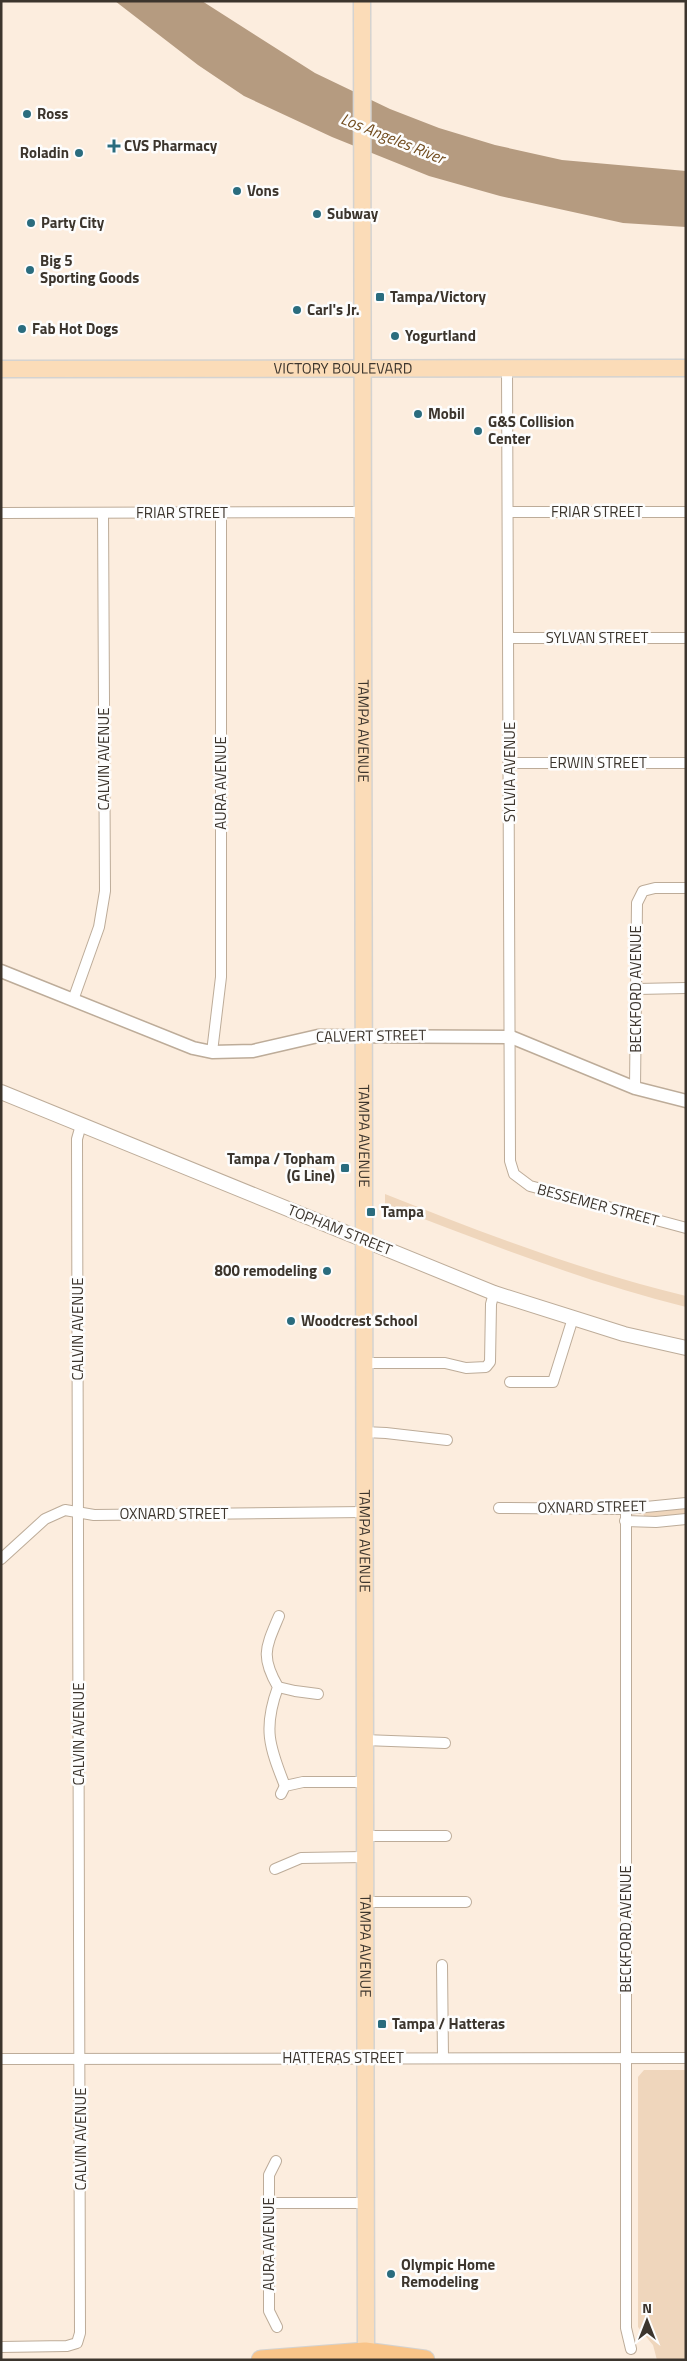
<svg xmlns="http://www.w3.org/2000/svg" width="687" height="2361" viewBox="0 0 687 2361" font-family="'Titillium Web',sans-serif">
<style>
.green{fill:#efd6bc}
.water{fill:#b59b80}
.lines{fill:none;stroke-linecap:round;stroke-linejoin:round}
.minor-casing{stroke:#bdac99;stroke-width:12}
.tertiary-casing{stroke:#bdac99;stroke-width:15}
.secondary-casing{stroke:#bdac99;stroke-width:16}
.primary-casing{stroke:#d4d3d1;stroke-width:19}
.motorway-casing{stroke:#d4d3d1;stroke-width:21}
.minor{stroke:#fff;stroke-width:10}
.tertiary{stroke:#fff;stroke-width:12}
.secondary{stroke:#fff;stroke-width:14}
.primary{stroke:#fbdcb8;stroke-width:16}
.motorway{stroke:#f9c489;stroke-width:19}
.poi-dot{fill:#2a6c7e;stroke:#fdfdfd;stroke-width:2}
.labels{text-anchor:middle;stroke-width:5;stroke-linejoin:round;paint-order:stroke}
.poi-label{font-size:15px;font-weight:bold;fill:#3c352d;stroke:#fdfdfd;text-anchor:start}
.street-label{font-size:15px;fill:#3c352d;stroke:#fdfdfd}
.water-label{font-size:16px;font-style:italic;fill:#714c1e;stroke:#fdfdfd}
</style>
<rect width="100%" height="100%" fill="#fcedde"/>
<g class="green">
<path d="M385,1194C483,1233 582,1271 686,1296V1307C582,1281 484,1242 385,1204Z"/>
<polygon points="686,1508 686,1516 649,1518 644,1516 643,1513"/>
<polygon points="644,2070 686,2070 686,2360 657,2360 653,2345 638,2327 638,2077"/>
</g>
<polygon class="water" points="115,1 202,1 315,73 390,109 439,128 495,145 562,160 686,171 686,227 623,223 500,196 429,176 332,137 244,96 198,65"/>
<g class="lines">
<g class="minor-casing">
<g id="minor">
<polyline points="507,369 510,1161 514,1174 530,1186 686,1228"/>
<polyline points="509,512 686,512"/>
<polyline points="1,513 362,512"/>
<polyline points="509,638 686,638"/>
<polyline points="509,763 686,763"/>
<polyline points="637,989 686,988"/>
<polyline points="73,1000 99,927 105,891 103,513"/>
<polyline points="212,1052 221,977 221,513"/>
<polyline points="635,1088 637,903 643,891 655,888 686,888"/>
<polyline points="364,1363 445,1363 466,1368 486,1367 490,1362 491,1304 494,1293"/>
<polyline points="510,1382 553,1382 573,1318"/>
<polyline points="364,1432 386,1433 447,1440"/>
<polyline points="499,1508 626,1509 686,1503"/>
<polyline points="626,1509 626,2328 631,2349"/>
<polyline points="625,1521 656,1522 686,1519"/>
<polyline points="1,1559 45,1519 65,1510 94,1515 364,1512"/>
<path d="M279,1616C266,1647 260,1656 278,1687C263,1728 269,1746 285,1786"/>
<polyline points="278,1687 295,1691 318,1694"/>
<polyline points="364,1740 445,1743"/>
<polyline points="281,1794 285,1786 303,1782 365,1782"/>
<polyline points="365,1836 446,1836"/>
<polyline points="275,1869 301,1858 364,1857"/>
<polyline points="364,1902 466,1902"/>
<polyline points="442,1965 443,2058"/>
<polyline points="1,2059 686,2058"/>
<polyline points="276,2161 269,2175 269,2311 277,2327"/>
<polyline points="269,2203 365,2203"/>
<polyline points="1,2347 67,2346 77,2343 80,2333 77,1139 81,1125"/>
</g>
</g>
<g class="tertiary-casing">
<polyline id="tertiary" points="1,971 193,1048 212,1052 253,1051 318,1036 511,1037 635,1088 686,1101"/>
</g>
<g class="secondary-casing">
<polyline id="secondary" points="1,1092 494,1293 624,1334 686,1348"/>
</g>
<g class="primary-casing">
<g id="primary">
<path id="s1" d="M362,1L366,2360"/>
<path id="s2" d="M1,369L686,368"/>
</g>
</g>
<g class="motorway-casing">
<polyline id="motorway" points="261,2360 365,2352 425,2360"/>
</g>
<use href="#minor" class="minor"/>
<use href="#tertiary" class="tertiary"/>
<use href="#secondary" class="secondary"/>
<use href="#primary" class="primary"/>
<use href="#motorway" class="motorway"/>
</g>
<g class="poi-dot">
<circle cx="27" cy="114" r="5"/>
<path d="M111.5 138.5h5v5h5v5h-5v5h-5v-5h-5v-5h5z"/>
<circle cx="79" cy="153" r="5"/>
<circle cx="237" cy="191" r="5"/>
<circle cx="317" cy="214" r="5"/>
<circle cx="31" cy="223" r="5"/>
<circle cx="30" cy="270" r="5"/>
<rect x="375" y="292" width="10" height="10" rx="2.5"/>
<circle cx="297" cy="310" r="5"/>
<circle cx="22" cy="329" r="5"/>
<circle cx="395" cy="336" r="5"/>
<circle cx="418" cy="414" r="5"/>
<circle cx="478" cy="431" r="5"/>
<rect x="340" y="1163" width="10" height="10" rx="2.5"/>
<rect x="366" y="1207" width="10" height="10" rx="2.5"/>
<circle cx="327" cy="1271" r="5"/>
<circle cx="291" cy="1321" r="5"/>
<rect x="377" y="2019" width="10" height="10" rx="2.5"/>
<circle cx="391" cy="2274" r="5"/>
</g>
<g class="labels">
<g class="poi-label">
<text x="37" y="119">Ross</text>
<text x="124" y="151">CVS Pharmacy</text>
<text x="69" y="158" text-anchor="end">Roladin</text>
<text x="247" y="196">Vons</text>
<text x="327" y="219">Subway</text>
<text x="41" y="228">Party City</text>
<text x="40" y="266">Big 5<tspan x="40" dy="17">Sporting Goods</tspan></text>
<text x="390" y="302">Tampa/Victory</text>
<text x="307" y="315">Carl's Jr.</text>
<text x="32" y="334">Fab Hot Dogs</text>
<text x="405" y="341">Yogurtland</text>
<text x="428" y="419">Mobil</text>
<text x="488" y="427">G&amp;S Collision<tspan x="488" dy="17">Center</tspan></text>
<text x="335" y="1164" text-anchor="end">Tampa / Topham<tspan x="335" dy="17">(G Line)</tspan></text>
<text x="381" y="1217">Tampa</text>
<text x="317" y="1276" text-anchor="end">800 remodeling</text>
<text x="301" y="1326">Woodcrest School</text>
<text x="392" y="2029">Tampa / Hatteras</text>
<text x="401" y="2270">Olympic Home<tspan x="401" dy="17">Remodeling</tspan></text>
</g>
<g class="street-label">
<text dy="5" stroke="none"><textPath href="#s2" startOffset="342">VICTORY BOULEVARD</textPath></text>
<text x="597" y="517">FRIAR STREET</text>
<text x="182" y="518">FRIAR STREET</text>
<text x="597" y="643">SYLVAN STREET</text>
<text dy="5" stroke="none"><textPath href="#s1" startOffset="730">TAMPA AVENUE</textPath></text>
<text transform="translate(104 759) rotate(-90)" y="5">CALVIN AVENUE</text>
<text x="598" y="768">ERWIN STREET</text>
<text transform="translate(510 772) rotate(-90)" y="5">SYLVIA AVENUE</text>
<text transform="translate(221 783) rotate(-90)" y="5">AURA AVENUE</text>
<text transform="translate(636 989) rotate(-90)" y="5">BECKFORD AVENUE</text>
<text transform="translate(371 1036) rotate(-1)" y="5">CALVERT STREET</text>
<text dy="5" stroke="none"><textPath href="#s1" startOffset="1135">TAMPA AVENUE</textPath></text>
<text transform="translate(598 1205) rotate(15)" y="5">BESSEMER STREET</text>
<text transform="translate(340 1230) rotate(22)" y="5">TOPHAM STREET</text>
<text transform="translate(78 1329) rotate(-90)" y="5">CALVIN AVENUE</text>
<text transform="translate(592 1507) rotate(-1)" y="5">OXNARD STREET</text>
<text x="174" y="1519">OXNARD STREET</text>
<text dy="5" stroke="none"><textPath href="#s1" startOffset="1540">TAMPA AVENUE</textPath></text>
<text transform="translate(79 1734) rotate(-90)" y="5">CALVIN AVENUE</text>
<text transform="translate(626 1929) rotate(-90)" y="5">BECKFORD AVENUE</text>
<text dy="5" stroke="none"><textPath href="#s1" startOffset="1945">TAMPA AVENUE</textPath></text>
<text x="343" y="2063">HATTERAS STREET</text>
<text transform="translate(81 2139) rotate(-90)" y="5">CALVIN AVENUE</text>
<text transform="translate(269 2244) rotate(-90)" y="5">AURA AVENUE</text>
</g>
<g class="water-label">
<text transform="translate(393 138) rotate(22)" y="6">Los Angeles River</text>
</g>
</g>
<rect width="687" height="2361" fill="none" stroke="#3c352d" stroke-width="5"/>
<g transform="translate(647 2321)" stroke="#fdfdfd" stroke-width="4" paint-order="stroke">
<path d="M0-4L9 19L0 12L-9 19Z" fill="#3c352d"/>
<text y="-8" font-size="14" font-weight="bold" text-anchor="middle" fill="#3c352d">N</text>
</g>
</svg>
